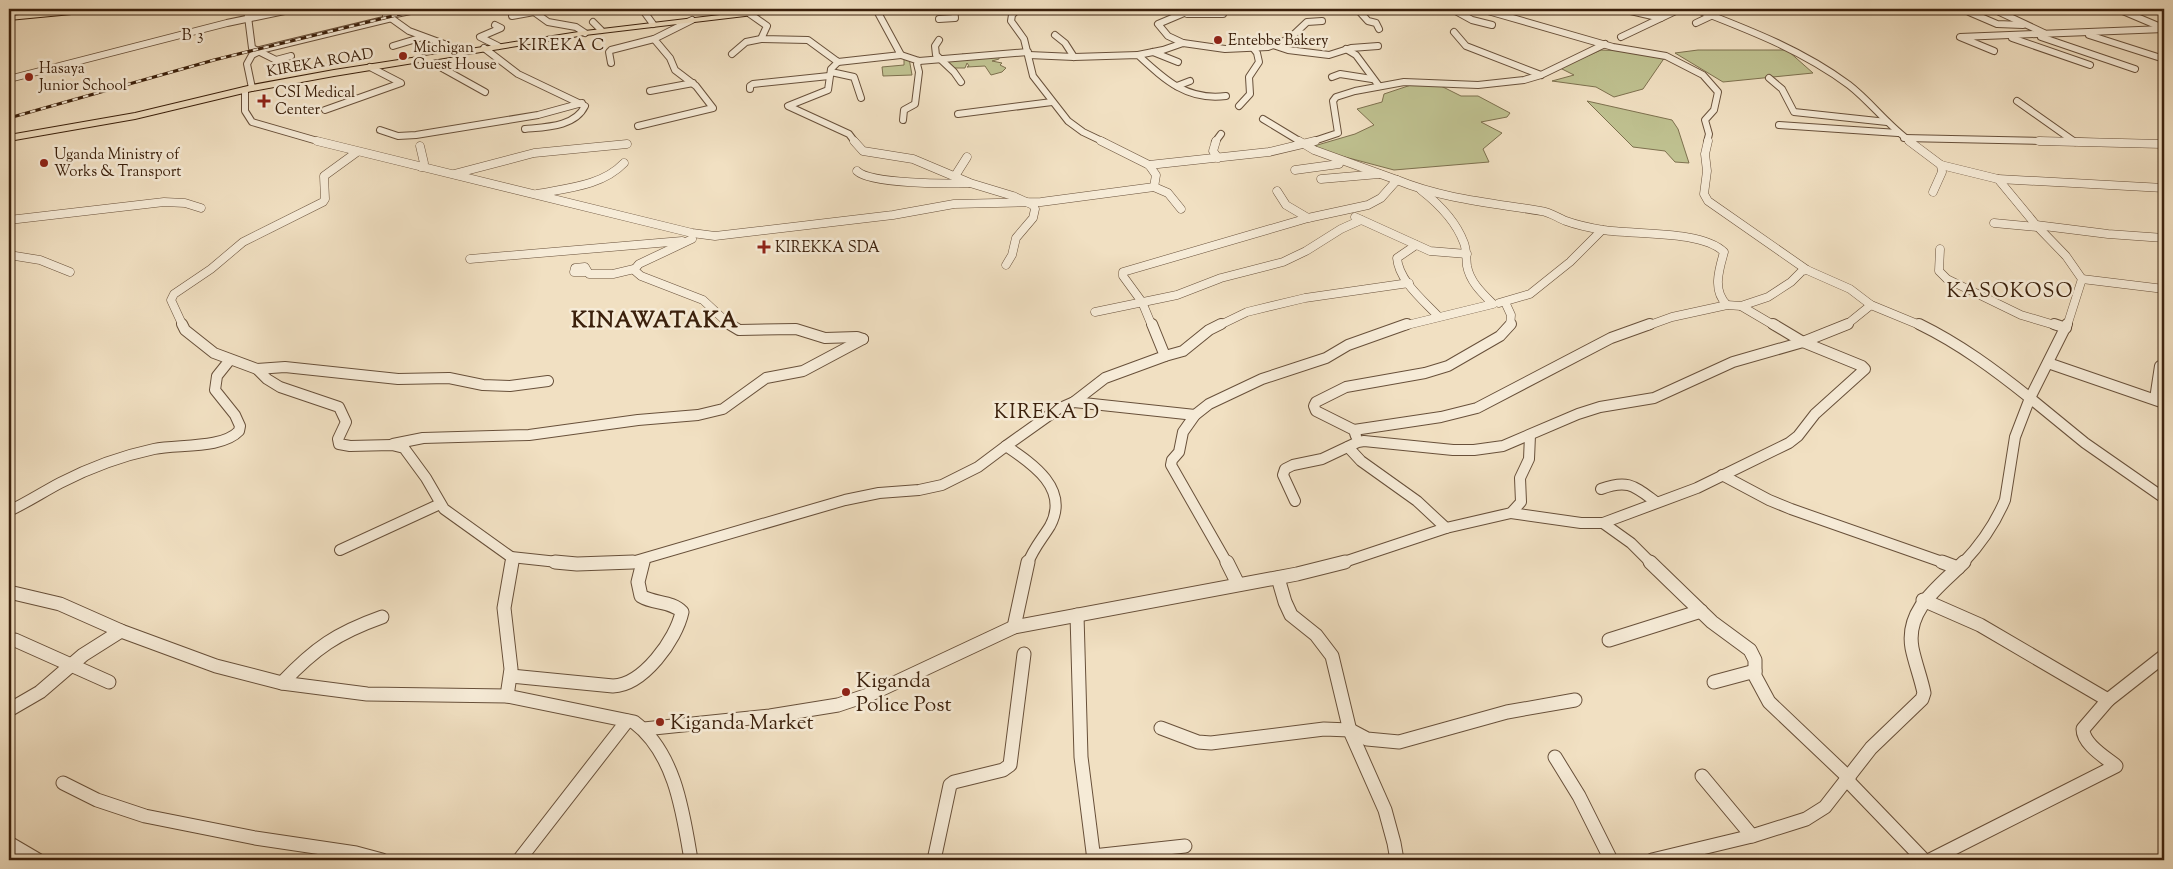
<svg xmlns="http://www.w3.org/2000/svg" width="2173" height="869" viewBox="0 0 2173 869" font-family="'Sorts Mill Goudy',serif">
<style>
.green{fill:#bfc190;stroke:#7d704e}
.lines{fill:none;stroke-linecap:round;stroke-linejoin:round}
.minor-far3-casing{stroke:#68503a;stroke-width:8}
.minor-far2-casing{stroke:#68503a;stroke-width:9}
.minor-far1-casing{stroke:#68503a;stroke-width:12}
.minor-casing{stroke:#68503a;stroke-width:15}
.major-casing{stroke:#3b200c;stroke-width:2}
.highway-casing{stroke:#3b200c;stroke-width:2}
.minor-far3{stroke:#f6ebd7;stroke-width:6}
.minor-far2{stroke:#f6ebd7;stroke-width:8}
.minor-far1{stroke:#f6ebd7;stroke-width:10}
.minor{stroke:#f6ebd7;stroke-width:13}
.major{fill:#f1e0c2;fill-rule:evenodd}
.highway{fill:#f1e0c2;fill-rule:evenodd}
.rail-casing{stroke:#3b200c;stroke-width:3}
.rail{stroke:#f6ebd7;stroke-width:2;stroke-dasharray:5.5;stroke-linecap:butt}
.poi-dot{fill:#8f2418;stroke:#f6ebd7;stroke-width:2}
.labels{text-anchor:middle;stroke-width:5;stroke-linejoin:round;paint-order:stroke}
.far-poi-label{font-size:15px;fill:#3b200c;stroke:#f6ebd7;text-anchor:start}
.far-street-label{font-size:15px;fill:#3b200c;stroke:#f6ebd7}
.far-quarter-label{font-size:16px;letter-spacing:1px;fill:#3b200c;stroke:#f6ebd7}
.quarter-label{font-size:20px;letter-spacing:1px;fill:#3b200c;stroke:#f6ebd7}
.near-poi-label{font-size:21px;fill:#3b200c;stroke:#f6ebd7;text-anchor:start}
.district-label{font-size:22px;font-weight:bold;letter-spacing:1px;fill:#3b200c;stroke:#f6ebd7}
</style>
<rect width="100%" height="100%" fill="#f1e0c2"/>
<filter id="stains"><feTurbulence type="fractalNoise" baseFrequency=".004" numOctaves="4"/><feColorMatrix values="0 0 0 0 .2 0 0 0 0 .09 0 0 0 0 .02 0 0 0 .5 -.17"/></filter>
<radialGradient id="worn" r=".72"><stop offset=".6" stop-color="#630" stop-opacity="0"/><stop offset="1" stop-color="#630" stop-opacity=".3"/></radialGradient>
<g class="green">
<polygon points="1601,50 1627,51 1665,57 1643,89 1614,97 1596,87 1552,81 1574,75 1560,68"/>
<polygon points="1698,50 1787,50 1813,73 1723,82 1675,53"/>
<polygon points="962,54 999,57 999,59 992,61 1002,63 1000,65 1006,68 1002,72 991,75 985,66 967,67 969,66 967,63 965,68 949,68 943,60 964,57"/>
<polygon points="904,58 909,58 912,75 883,76 882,67 904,65"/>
<polygon points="1437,84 1461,96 1478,96 1510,113 1507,117 1481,122 1502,133 1483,149 1489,162 1394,170 1326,152 1314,146 1355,134 1374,125 1357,109 1382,102 1384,94 1411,85"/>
<polygon points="1587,101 1672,120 1678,129 1689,163 1675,162 1665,151 1633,147"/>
</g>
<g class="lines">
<g class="minor-far3-casing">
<g id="minor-far3">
<polyline points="247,9 252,48 276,60 291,56"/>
<polyline points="530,9 548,22 576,27 585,33"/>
<polyline points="642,9 653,24"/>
<polyline points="1018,9 1012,15 1011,21 1024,39 1033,76 1068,121 1083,132 1104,142"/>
<polyline points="1331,9 1400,11 1439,9"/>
<polyline points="1452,9 1472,20 1492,25"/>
<polyline points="1481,9 1613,47 1666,56 1703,75 1718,92 1714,110 1705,120 1709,134 1707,142"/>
<path d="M1695,9C1749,30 1802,50 1849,85C1871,102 1888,126 1911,142"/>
<polyline points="1993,9 2044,33"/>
<polyline points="2118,9 2163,28"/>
<polyline points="1181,10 1187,14 1223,14"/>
<polyline points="1359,11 1368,21 1376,23 1379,29"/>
<polyline points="1969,12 1997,24 2023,25"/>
<polyline points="750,14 767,26 761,39 808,40 838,62 901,55 876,9"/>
<polyline points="386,16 420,9"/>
<polyline points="388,16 409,31 447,45 456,53"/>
<polyline points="512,16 534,12"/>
<polyline points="1661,18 1680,9"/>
<polyline points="939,19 955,18 954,9"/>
<polyline points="593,22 601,30"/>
<polyline points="1696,23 1713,15"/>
<polyline points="495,25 501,28 480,37 498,46"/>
<polyline points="1454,32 1466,46 1541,75"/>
<polyline points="1055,35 1065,43 1074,57"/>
<polyline points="2089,35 2164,59"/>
<polyline points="1621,37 1661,18 1622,9"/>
<polyline points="2041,37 2135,69"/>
<polyline points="2012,38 2090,65"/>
<polyline points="939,40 935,46 936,55 954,72 961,82"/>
<polyline points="1183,43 1168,36 1158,24 1184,13"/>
<polyline points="1273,45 1288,50 1329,55 1351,48 1378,46"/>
<polyline points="393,46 423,37"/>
<path d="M484,48L518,74L585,106C575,127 545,127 525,129"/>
<polyline points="1346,49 1356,55 1379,86"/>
<polyline points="256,51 392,18"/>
<polyline points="1994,51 1960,37 2164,29"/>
<polyline points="1153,52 1178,62"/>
<polyline points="732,54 746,42 761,39"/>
<polyline points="901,55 919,61 1028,52"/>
<path d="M1029,55L1074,57L1138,55C1165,80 1187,101 1226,96"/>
<polyline points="1138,55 1163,50 1183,43 1225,49 1268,47 1289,39 1307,22 1322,21"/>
<polyline points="424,58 485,92"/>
<polyline points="838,62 831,69 828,90 788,106 849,134 855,142"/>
<polyline points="611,63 609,52 611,50 654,39"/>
<polyline points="831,72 854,77 861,98"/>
<polyline points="1332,77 1340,74 1372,79"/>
<polyline points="1769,78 1782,89 1794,112 1887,122"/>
<polyline points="9,79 227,23 294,9"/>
<polyline points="1177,86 1190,81"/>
<polyline points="252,88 247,64 252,55 258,52"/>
<polyline points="750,89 750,86 753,84 829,76"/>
<polyline points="245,90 245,111 252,122 321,142"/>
<polyline points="650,91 693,83"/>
<polyline points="2017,101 2075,142"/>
<polyline points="1239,106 1250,94 1249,77 1259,62 1257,53 1253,48"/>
<polyline points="325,110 401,83 370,67"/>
<polyline points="958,114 1052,102"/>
<polyline points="1263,119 1301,142"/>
<polyline points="903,120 904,110 915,104 919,72 917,64 919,61"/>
<polyline points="1779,125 1898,133"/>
<polyline points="638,126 713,108 696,86 675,70 670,58 654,39 692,20"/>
<polyline points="380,130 398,136 416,135 538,115 582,103"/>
<polyline points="1904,138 2093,142"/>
<polyline points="1215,142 1221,134"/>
<polyline points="1311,142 1338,133 1333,101 1336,97 1355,91 1404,82 1478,85 1524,80 1541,75 1605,44"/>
</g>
</g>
<g class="minor-far2-casing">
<g id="minor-far2">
<polyline points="317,141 692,233 715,236 893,215 954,204 1041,202 1154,187 1156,175 1149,165 1101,141"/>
<polyline points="854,141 863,151 913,159 970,183 1013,196 1033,205 1035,209 1033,218 1016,238 1012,255 1006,265"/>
<polyline points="1216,141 1213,151 1218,158"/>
<polyline points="1708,141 1705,154 1707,171 1704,194 1708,201 1807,270 1850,289 1871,305 1922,326"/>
<polyline points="1909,141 1941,165 1998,179 2036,225 2066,256 2082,279 2067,326"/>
<polyline points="2039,141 2162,144"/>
<polyline points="420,146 424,163 421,167"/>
<polyline points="1149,165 1269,152 1315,141"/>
<polyline points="1295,170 1339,164 1339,160"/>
<path d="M857,171C870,184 949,184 969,183"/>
<polyline points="454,174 534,153 627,144"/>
<polyline points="955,176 967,157"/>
<polyline points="1321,179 1379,174"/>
<polyline points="1998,179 2164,188"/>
<path d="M1397,180C1443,199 1493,203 1541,211C1550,212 1558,218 1566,221C1577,225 1591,228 1603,230C1634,235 1702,230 1724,252C1719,270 1712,290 1727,305"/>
<polyline points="1154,187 1168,193 1181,209"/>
<polyline points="1277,191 1286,205 1308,218"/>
<polyline points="1933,192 1942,172 1941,165"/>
<path d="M537,194C567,188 602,186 624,163"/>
<polyline points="1355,217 1430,251 1467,254"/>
<polyline points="9,220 164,202 185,203 201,208"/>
<polyline points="1994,223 2037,227"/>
<polyline points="2036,225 2108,234 2164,238"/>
<polyline points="692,239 639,264 634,270 641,276 703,300 731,326"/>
<path d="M1416,245L1397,258C1399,281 1423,300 1438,316"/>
<polyline points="1940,249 1939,271 1947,279 2021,315 2058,326"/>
<polyline points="9,255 40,260 70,272"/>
<polyline points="470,259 682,241"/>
<polyline points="587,272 574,272 575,268 585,267 589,274 613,274 634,269"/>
<polyline points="2082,279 2164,289"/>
<polyline points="1505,302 1511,315 1510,326"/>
<polyline points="1499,303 1530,294 1570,262 1602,230"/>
<polyline points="1741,306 1775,326"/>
<polyline points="1095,312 1177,295 1221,278 1283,262 1306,251 1341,229 1361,220"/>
<polyline points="183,326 171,300 174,294 211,269 243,242 323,202 325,199 324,176 357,152"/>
<polyline points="1152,326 1142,302 1123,276 1123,272 1308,218 1368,205 1381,198 1397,180 1314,150 1299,141"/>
<polyline points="1218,326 1247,312 1305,298 1409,283"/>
<path d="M1403,326L1493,304C1482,293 1470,282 1467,266C1466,259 1467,251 1464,243C1456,221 1439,204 1421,190"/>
<polyline points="1647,326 1672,317 1727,305 1741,306 1768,297 1791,282 1802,271 1807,270"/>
<polyline points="1845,326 1871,305"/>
</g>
</g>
<g class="minor-far1-casing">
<g id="minor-far1">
<polyline points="182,324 185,330 214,353 257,369 267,379 280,387 339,407 346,422 338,439 339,444 350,446 392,445 404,448 426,478 444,509 511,557 512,563"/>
<polyline points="729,324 739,330 796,329 825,338 857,337 863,339"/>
<path d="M1919,324C1960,344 1995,370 2030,398L2015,437L2005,500C1995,524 1981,544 1963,563"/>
<polyline points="2054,324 2066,328"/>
<polyline points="2067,324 2030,398 2085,443 2164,498"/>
<polyline points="1165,356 1183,351 1209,330 1221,324"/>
<polyline points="2048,363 2164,403"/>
<polyline points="257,369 285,367 398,379 449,378 483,385 510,386 548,381"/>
<polyline points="2155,399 2160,366"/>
<polyline points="1074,402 1195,415"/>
<polyline points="1354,430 1441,417 1477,408 1611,338 1650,324"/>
<polyline points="1356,436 1354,430 1316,411 1314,406 1316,402 1346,387 1425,373 1448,366 1500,336 1511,324"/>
<polyline points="393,444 423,438 529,435 638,420 698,415 723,409 766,378 803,371 863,339"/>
<polyline points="1348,447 1361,461 1417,501 1446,528"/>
<polyline points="1722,475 1769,500 1791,509 1945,563"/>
<path d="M1601,489C1628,479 1634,486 1656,502"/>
<polyline points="1295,501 1283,475 1285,469 1293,465 1322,459 1358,442 1364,441 1453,450 1474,450 1503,446 1578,414 1600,407 1654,398 1733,362 1803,342 1848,324"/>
<path d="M9,511C26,503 43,492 60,483C89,468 121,456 154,449C178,444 222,449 239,431L240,426L235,415L215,390L217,376L229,361"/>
<polyline points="1511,513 1581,523 1603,523 1631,543 1651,563"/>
<polyline points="1603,523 1697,488 1789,443 1798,436 1815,414 1865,369 1862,366 1803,342 1773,324"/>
<polyline points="340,550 440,504"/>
<polyline points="511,557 567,563"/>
<polyline points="607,563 632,562 845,500 879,493 919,490 942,485 978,467 1006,446"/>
<polyline points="642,563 643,560"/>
<path d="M1028,563C1033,549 1042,539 1050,526C1070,489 1033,464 1006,446L1058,409L1074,402L1105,378L1165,356L1152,324"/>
<polyline points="1227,563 1171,465 1172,460 1179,452 1183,432 1195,415 1209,404 1262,379 1326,358 1348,345 1407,324"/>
<polyline points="1341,563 1446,528 1511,513 1521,502 1520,478 1529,459 1530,435"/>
</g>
</g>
<g class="minor-casing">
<g id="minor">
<path d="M512,562L504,608L511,669L507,696L634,722C675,753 683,812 691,860"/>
<polyline points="555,562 577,564 633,562"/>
<polyline points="1227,562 1238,584"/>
<polyline points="1650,562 1712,622 1750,650 1755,660 1755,676 1769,702 1849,778"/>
<polyline points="1942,562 1958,568"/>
<polyline points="1278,578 1285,602 1291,615 1316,635 1332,656 1350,731 1385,810 1394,843 1397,860"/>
<polyline points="9,592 60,604 121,631 216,666 282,683 367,694 507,696"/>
<path d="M1923,600L1980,625L2108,700L2083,729C2083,744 2105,757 2116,766L1930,860"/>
<polyline points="1077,615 1081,757 1094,860"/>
<polyline points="1014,627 1028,562"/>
<polyline points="15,640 109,682"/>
<polyline points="1609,640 1701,611"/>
<path d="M511,676L613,686C643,685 676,640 682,612C672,601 654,604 641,596L638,582L643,562"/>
<polyline points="1714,682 1755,671"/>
<path d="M282,683C315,648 337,633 382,617"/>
<polyline points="2108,700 2164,656"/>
<polyline points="9,710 40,692 83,655 121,631"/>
<polyline points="1161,728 1198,742 1211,743 1324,729 1350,730 1367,739 1399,742 1507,712 1575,700"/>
<polyline points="644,729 770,716 838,705 871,694 1014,627 1297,574 1345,562"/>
<polyline points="1555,757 1579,796 1611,860"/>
<polyline points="1702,776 1752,836"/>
<polyline points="1847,780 1924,860"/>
<polyline points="63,783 97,800 145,816 255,838 356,853 382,860"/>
<polyline points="9,843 38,860"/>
<polyline points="1093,856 1185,846"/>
<polyline points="519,860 627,721"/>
<polyline points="934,860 950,785 954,782 1003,770 1010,765 1024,654"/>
<path d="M1652,860L1752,836L1806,819L1825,807L1871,748L1922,699L1924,693C1921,678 1915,663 1912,648C1905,609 1940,586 1964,562"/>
</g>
</g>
<g class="major-casing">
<polygon id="major" points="771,9 792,9 788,11 585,35 334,76 252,91 135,119 9,141 9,135 135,113 252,85 334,70 585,31"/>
</g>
<g class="highway-casing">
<polygon id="highway" points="80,9 107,9 103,11 9,20 9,16"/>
</g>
<use href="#minor-far3" class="minor-far3"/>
<use href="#minor-far2" class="minor-far2"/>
<use href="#minor-far1" class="minor-far1"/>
<use href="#minor" class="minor"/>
<use href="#major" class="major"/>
<use href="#highway" class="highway"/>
<g class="rail-casing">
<polyline id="rail" points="9,118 214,60 421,9"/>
</g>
<use href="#rail" class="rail"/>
</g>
<g class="poi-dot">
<circle cx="1218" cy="40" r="5"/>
<circle cx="403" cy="56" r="5"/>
<circle cx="29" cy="77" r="5"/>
<path d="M261.5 93.5h5v5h5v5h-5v5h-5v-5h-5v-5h5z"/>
<circle cx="44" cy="163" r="5"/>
<path d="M761.5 239.5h5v5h5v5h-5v5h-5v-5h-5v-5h5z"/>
<circle cx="846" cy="692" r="5"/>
<circle cx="660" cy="722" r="5"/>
</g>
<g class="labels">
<g class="far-poi-label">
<text x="1228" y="45">Entebbe Bakery</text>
<text x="413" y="52">Michigan<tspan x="413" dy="17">Guest House</tspan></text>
<text x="39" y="73">Hasaya<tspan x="39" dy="17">Junior School</tspan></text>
<text x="275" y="97">CSI Medical<tspan x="275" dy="17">Center</tspan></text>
<text x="54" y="159">Uganda Ministry of<tspan x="54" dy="17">Works &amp; Transport</tspan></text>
<text x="775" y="252">KIREKKA SDA</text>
</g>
<g class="far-street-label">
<text transform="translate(320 62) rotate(-10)" y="5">KIREKA ROAD</text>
</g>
<g class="far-quarter-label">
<text x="193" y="40">B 3</text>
<text x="562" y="50">KIREKA C</text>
</g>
<g class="quarter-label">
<text x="2010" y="297">KASOKOSO</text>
<text x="1047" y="418">KIREKA D</text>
</g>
<g class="near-poi-label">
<text x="856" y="687">Kiganda<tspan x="856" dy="24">Police Post</tspan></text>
<text x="670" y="729">Kiganda Market</text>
</g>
<g class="district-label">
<text x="655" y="327">KINAWATAKA</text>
</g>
</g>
<rect width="2173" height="869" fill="none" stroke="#f1e0c2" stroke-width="30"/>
<rect x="10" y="10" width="2153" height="849" fill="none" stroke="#3b200c" stroke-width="2.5"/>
<rect x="15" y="15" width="2143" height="839" fill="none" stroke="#3b200c"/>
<rect width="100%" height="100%" filter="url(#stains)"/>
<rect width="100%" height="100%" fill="url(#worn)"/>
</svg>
